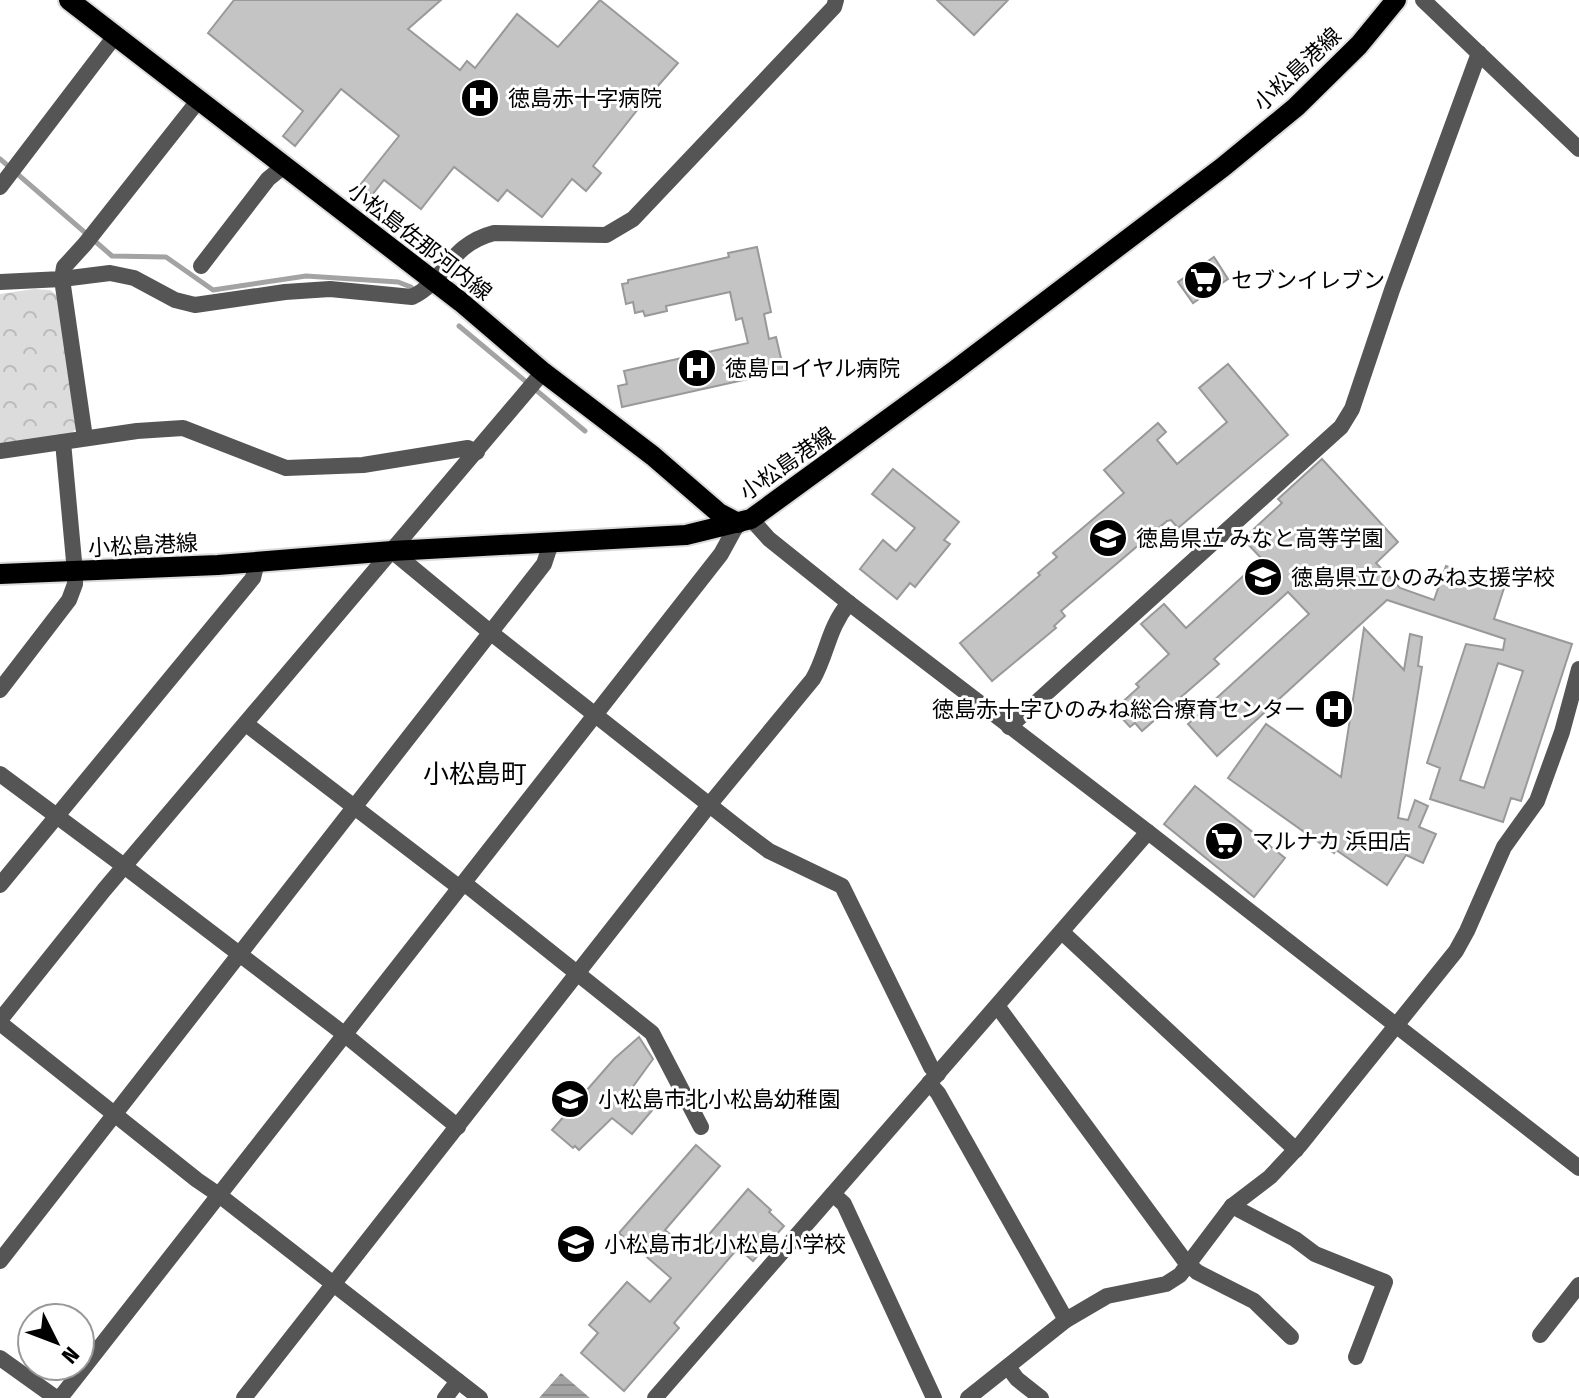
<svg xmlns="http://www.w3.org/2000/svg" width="1579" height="1398" viewBox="0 0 1579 1398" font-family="'Fira Sans Condensed','Noto Sans JP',sans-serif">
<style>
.park{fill:url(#park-crowns)}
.water{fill:url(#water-rules)}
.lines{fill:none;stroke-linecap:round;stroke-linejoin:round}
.stream{stroke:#a3a3a3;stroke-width:5}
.building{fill:#c4c4c4;stroke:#999;stroke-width:2;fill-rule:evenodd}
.primary-casing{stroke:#dbdbdb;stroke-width:24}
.minor{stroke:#555;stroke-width:16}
.tertiary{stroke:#555;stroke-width:16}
.primary{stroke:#000;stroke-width:20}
.labels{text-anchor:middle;stroke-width:6;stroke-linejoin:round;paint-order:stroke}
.street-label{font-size:22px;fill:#000;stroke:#fff}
.poi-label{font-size:22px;fill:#000;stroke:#fff;text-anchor:start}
.quarter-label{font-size:26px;fill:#000;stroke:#fff}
</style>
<defs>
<pattern id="park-crowns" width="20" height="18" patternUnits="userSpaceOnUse" patternTransform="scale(2)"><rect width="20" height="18" fill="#dcdcdc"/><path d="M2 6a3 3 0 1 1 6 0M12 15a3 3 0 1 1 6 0" fill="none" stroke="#bbb"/></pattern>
<pattern id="water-rules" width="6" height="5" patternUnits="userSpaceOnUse" patternTransform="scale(2)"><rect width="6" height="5" fill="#a3a3a3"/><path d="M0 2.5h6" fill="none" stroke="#8b8b8b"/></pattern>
</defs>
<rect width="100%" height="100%" fill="#fff"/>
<polygon class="park" points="34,289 50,290 57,295 76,429 69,436 0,444 0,294"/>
<polygon class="water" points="561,1373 590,1398 539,1398"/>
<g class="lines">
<g class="stream">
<polyline points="0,159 112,256 166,257 213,290 306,276 398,282 411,287"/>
<polyline points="459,326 585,431"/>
</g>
</g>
<g class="building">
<polygon points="234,0 441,0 408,29 460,70 467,61 475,68 517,14 558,47 600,0 678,63 642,104 593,166 601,173 586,191 572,179 542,217 507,190 498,201 454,167 421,209 384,180 372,195 360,185 399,136 341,89 295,146 283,136 303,111 208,33"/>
<polygon points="937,0 1008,0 974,35"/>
<polygon points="757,247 771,312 764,314 769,339 776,337 784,371 622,407 618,386 627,384 624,371 748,343 742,318 736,320 730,292 666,306 667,311 645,316 643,311 635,313 633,302 626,304 622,284 628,283 628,280 729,257 728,253"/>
<polygon points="1214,257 1228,279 1193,303 1178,282"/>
<polygon points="1228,364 1288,435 1178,528 1171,520 1167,521 1061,611 1065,616 1054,626 1056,628 992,681 960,643 1040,575 1038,573 1057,557 1053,553 1124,493 1104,470 1158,423 1166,432 1157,440 1177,464 1227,422 1199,388"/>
<path d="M1322,459L1398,542L1376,563L1400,588L1434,600L1446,566L1505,585L1494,619L1572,644L1521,801L1511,798L1503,822L1430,799L1440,768L1427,763L1466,644L1503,650L1505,639L1387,600L1217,756L1188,724L1309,614L1288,592L1214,659L1219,664L1142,731L1135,723L1130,727L1120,716L1125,712L1119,705L1139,687L1136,684L1169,654L1141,624L1164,604L1186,628L1262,559L1243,539L1282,503L1278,499ZM1498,663L1523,671L1484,788L1460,780Z"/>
<polygon points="893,469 959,522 944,540 950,544 915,587 910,583 897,599 860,569 883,540 896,551 915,528 872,494"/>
<polygon points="1364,628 1404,670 1410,634 1422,637 1418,666 1422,667 1398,818 1408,820 1415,800 1428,806 1419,827 1436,834 1423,863 1406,855 1387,885 1336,850 1334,853 1228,778 1266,724 1341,777"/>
<polygon points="1195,786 1285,858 1254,897 1164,824"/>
<polygon points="639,1037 653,1059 632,1088 654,1108 632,1134 612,1118 579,1150 575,1146 573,1148 552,1130 614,1059"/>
<polygon points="696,1145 720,1166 665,1230 693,1253 748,1189 771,1210 769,1212 784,1226 753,1261 738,1248 674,1323 679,1328 624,1391 581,1353 598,1333 589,1325 627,1282 650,1302 671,1278 619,1233"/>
</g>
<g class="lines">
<g class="primary-casing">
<g id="primary">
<polyline points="69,0 461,302 543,372 653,456 719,513 738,523"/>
<polyline points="0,574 218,565 392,551 686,535 751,519 954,371 1223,167 1296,107 1359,45 1396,0"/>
</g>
</g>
<g class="minor">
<polyline points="1423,0 1579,149"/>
<polyline points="0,187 115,36"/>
<polyline points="201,266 268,179 284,166"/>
<polyline points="0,282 62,279 64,267 85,244 198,101"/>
<path d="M85,438L62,279L110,273L134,278L175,300L195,305L285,292L330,289L412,297C447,280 448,245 494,233L606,235L633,219L834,7L836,0"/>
<polyline points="63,442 75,572"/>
<polyline points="0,451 137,431 183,428 286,468 363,465 468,448 477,452"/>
<polyline points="392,551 490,632 745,833 769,851 842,886 931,1067 938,1074"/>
<polyline points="246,724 460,888"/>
<polyline points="1009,727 1341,427 1352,409 1392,290 1479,53"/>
<polyline points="0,774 124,866 344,1034 458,1127"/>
<polyline points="464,883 652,1033 701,1127"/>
<polyline points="0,885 253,578 257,562"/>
<polyline points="1062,932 1296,1150"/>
<polyline points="998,1007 1185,1261 1197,1272 1254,1301 1291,1337"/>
<polyline points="0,1020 104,890 543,372"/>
<polyline points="929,1083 938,1093 1066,1320"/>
<polyline points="833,1194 844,1204 934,1398"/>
<polyline points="1232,1206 1295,1239 1315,1254 1385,1282 1356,1357"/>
<polyline points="0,1261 544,564 551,543"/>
<polyline points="1540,1335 1579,1285"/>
<polyline points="0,1358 56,1398"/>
<polyline points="1008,1367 1017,1379 1041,1398"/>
<polyline points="60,1398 219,1195"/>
<path d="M244,1398L710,804L813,679C828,652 828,628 849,603"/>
<polyline points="445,1398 458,1381"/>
<polyline points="655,1398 1148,832"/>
<polyline points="968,1398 1066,1320 1107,1296 1166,1284 1180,1275 1232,1206 1270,1177 1300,1145 1456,951 1467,931 1504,847 1537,801 1562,732 1579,669"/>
</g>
<g class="tertiary">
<polyline points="751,519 769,539 849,603 1148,832 1579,1168"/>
<polyline points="0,690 69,600 75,584 75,572"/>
<polyline points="0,1023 197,1180 219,1195 480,1398"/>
<polyline points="219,1195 721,554 738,523"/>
</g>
<use href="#primary" class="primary"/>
</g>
<defs>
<g id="hospital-disc" transform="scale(2)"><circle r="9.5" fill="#000" stroke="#fff"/><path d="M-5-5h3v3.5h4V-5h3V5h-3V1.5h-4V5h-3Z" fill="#fff"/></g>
<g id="supermarket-disc" transform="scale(2)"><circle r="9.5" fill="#000" stroke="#fff"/><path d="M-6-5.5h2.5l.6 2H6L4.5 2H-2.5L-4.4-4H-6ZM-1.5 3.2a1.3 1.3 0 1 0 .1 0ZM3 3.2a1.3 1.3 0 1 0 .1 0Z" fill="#fff"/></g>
<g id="school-disc" transform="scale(2)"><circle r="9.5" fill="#000" stroke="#fff"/><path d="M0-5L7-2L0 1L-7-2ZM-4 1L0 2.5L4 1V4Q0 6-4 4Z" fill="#fff"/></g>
</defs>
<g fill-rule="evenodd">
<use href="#hospital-disc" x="480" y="98"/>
<use href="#supermarket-disc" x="1203" y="280"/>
<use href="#hospital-disc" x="697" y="368"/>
<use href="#school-disc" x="1108" y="538"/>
<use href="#school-disc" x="1263" y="577"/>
<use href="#hospital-disc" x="1334" y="709"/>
<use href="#supermarket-disc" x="1224" y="841"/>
<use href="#school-disc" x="570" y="1099"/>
<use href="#school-disc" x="576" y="1244"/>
</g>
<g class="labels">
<g class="street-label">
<text transform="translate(1297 69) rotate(-43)" y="8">小松島港線</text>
<text transform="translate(420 241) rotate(38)" y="8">小松島佐那河内線</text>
<text transform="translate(787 463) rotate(-35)" y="8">小松島港線</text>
<text transform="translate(143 545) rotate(-3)" y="8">小松島港線</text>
</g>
<g class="poi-label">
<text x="508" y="106">徳島赤十字病院</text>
<text x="1231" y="288">セブンイレブン</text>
<text x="725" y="376">徳島ロイヤル病院</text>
<text x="1136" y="546">徳島県立 みなと高等学園</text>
<text x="1291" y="585">徳島県立ひのみね支援学校</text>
<text x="1306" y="717" text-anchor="end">徳島赤十字ひのみね総合療育センター</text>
<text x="1252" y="849">マルナカ 浜田店</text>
<text x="598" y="1107">小松島市北小松島幼稚園</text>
<text x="604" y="1252">小松島市北小松島小学校</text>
</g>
<g class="quarter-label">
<text x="475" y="783">小松島町</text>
</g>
</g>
<g transform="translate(56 1342) rotate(132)"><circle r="38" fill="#ffffff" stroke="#999999" stroke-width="2"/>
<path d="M0-6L14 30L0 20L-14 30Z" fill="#000000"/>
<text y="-12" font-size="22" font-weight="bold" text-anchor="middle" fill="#000000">N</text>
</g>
</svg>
